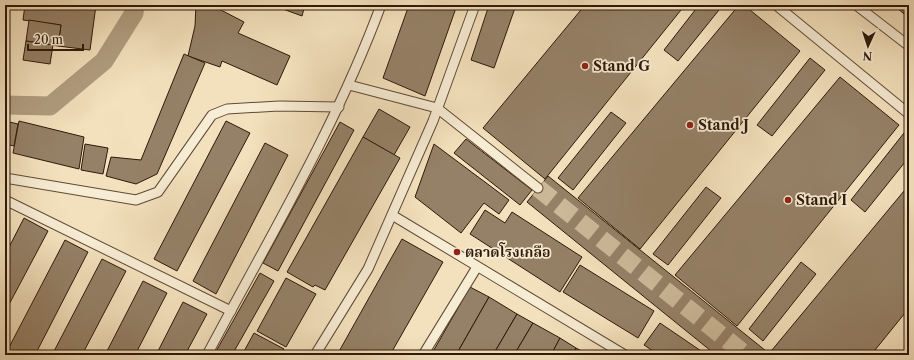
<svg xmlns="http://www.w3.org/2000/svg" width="914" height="360" viewBox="0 0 914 360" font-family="'Libre Caslon Text','Noto Serif Thai',serif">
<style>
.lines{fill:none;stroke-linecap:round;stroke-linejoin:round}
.canal{stroke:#b09d80;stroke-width:19}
.building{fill:#958167;stroke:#2f1809}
.minor-tunnel{stroke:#ccb999;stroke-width:18;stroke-dasharray:18 9;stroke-linecap:butt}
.service-casing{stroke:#604a36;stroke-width:11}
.service{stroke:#f7ecd4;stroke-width:9}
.poi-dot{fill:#8f2418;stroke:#f7ecd4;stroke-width:1.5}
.labels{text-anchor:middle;stroke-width:3.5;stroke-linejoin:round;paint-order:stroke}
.poi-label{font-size:14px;font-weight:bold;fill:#2f1809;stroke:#f7ecd4;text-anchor:start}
</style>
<rect width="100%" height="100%" fill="#f3e1bd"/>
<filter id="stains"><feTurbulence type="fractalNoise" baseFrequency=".005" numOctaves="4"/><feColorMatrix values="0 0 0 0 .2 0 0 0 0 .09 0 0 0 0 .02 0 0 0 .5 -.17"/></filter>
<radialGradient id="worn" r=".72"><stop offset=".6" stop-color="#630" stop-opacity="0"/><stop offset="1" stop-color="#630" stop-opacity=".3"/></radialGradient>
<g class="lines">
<polyline class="canal" points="5,105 50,106 104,61 134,13 135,5"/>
</g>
<g class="building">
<polygon points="25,5 96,5 90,50 58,46 61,25 23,20"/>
<polygon points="196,5 225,5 219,6 219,9 244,22 238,33 290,56 277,85 222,61 220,67 188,56 195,26"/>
<polygon points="272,5 305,5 302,16"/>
<polygon points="409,5 457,5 425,96 383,78"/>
<polygon points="489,5 516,5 494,68 471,60"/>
<polygon points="585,5 685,5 545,179 483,128"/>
<polygon points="699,5 723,5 678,61 664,50"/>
<polygon points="739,5 744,5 800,51 640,249 578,198"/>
<polygon points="900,5 909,5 909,18 897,8"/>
<polygon points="29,20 61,25 58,46 26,41"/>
<polygon points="26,41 53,45 50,64 23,60"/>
<polygon points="184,54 205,63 157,174 136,184 106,176 111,157 141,160"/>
<polygon points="810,58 825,70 772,136 757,125"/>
<polygon points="840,77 899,125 737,326 675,275"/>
<polygon points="379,109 410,127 394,155 363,137"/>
<polygon points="611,112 626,123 573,190 558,178"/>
<polygon points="5,121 18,124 14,146 5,144"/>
<polygon points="19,121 84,137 79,169 13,153"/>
<polygon points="226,121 250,133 177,271 154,259"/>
<polygon points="340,122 354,130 278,271 263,263"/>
<polygon points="904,133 909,138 909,157 865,212 851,200"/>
<polygon points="363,137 400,158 325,290 315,285 313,287 287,272"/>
<polygon points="466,139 532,190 520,205 454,153"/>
<polygon points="265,143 288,155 216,294 193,281"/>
<polygon points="85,144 108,148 103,174 81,170"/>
<polygon points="434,144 509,200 499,214 484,203 461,233 415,197"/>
<polygon points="548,176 771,355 716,355 527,202"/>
<polygon points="909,185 909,308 871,355 777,355 772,350"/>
<polygon points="706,187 721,198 668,265 653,254"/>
<polygon points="485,210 505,223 512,212 582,257 560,292 470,234"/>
<polygon points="24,218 48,231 5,312 5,255"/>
<polygon points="402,239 443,262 390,355 337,355"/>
<polygon points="65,240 88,252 35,355 5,355"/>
<polygon points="102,259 126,271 82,355 52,355"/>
<polygon points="801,262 816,274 763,341 749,329"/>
<polygon points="580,265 654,311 638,338 563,292"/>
<polygon points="260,273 274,281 232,355 214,355"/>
<polygon points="286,278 316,294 286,347 257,331"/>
<polygon points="143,281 167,293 135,355 105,355"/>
<polygon points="470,287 489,297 456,355 431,355"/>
<polygon points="489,297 517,314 493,355 456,355"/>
<polygon points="183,302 207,314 185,355 156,355"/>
<polygon points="517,314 533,323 514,355 493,355"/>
<polygon points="533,323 560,338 551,355 514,355"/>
<polygon points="660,323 707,355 659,355 644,345"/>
<polygon points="254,333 284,349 280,355 242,355"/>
<polygon points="560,338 576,348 572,355 551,355"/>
<polygon points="576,348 589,355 572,355"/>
</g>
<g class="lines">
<polyline class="minor-tunnel" points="538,188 746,355"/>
<g class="service-casing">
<g id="service">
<polyline points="776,5 909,114"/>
<polyline points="856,5 909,46"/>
<polyline points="349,85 437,108 538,188"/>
<polyline points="5,178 136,200 158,192 212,115 227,109 279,106 339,107"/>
<polyline points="5,200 231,311"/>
<polyline points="392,215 625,355"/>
<path d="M207,355C268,240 336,127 381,5"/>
<polyline points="315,355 368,269 433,121 475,5"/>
<polyline points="423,355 477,267"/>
</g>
</g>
<use href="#service" class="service"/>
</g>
<g class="poi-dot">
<circle cx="585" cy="66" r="4"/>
<circle cx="690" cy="125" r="4"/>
<circle cx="788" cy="200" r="4"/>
<circle cx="457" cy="252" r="4"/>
</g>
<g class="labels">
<g class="poi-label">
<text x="593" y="71">Stand G</text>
<text x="698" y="130">Stand J</text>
<text x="796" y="205">Stand I</text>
<text x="465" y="257">ตลาดโรงเกลือ</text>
</g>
</g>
<rect width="914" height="360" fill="none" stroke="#f3e1bd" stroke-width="20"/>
<rect x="6" y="6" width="902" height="348" fill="none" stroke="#2f1809" stroke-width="2"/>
<rect x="10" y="10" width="894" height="340" fill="none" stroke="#2f1809"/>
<g transform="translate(868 46) rotate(183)" stroke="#f7ecd4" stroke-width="3" paint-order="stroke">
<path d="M0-3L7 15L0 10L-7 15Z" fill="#2f1809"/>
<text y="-6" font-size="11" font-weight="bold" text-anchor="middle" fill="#2f1809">N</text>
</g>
<path d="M28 44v6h55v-6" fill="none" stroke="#2f1809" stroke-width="2"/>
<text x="34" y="44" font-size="12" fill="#2f1809" stroke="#f7ecd4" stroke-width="3" paint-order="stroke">20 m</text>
<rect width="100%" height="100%" filter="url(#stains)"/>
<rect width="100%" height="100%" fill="url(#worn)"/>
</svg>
